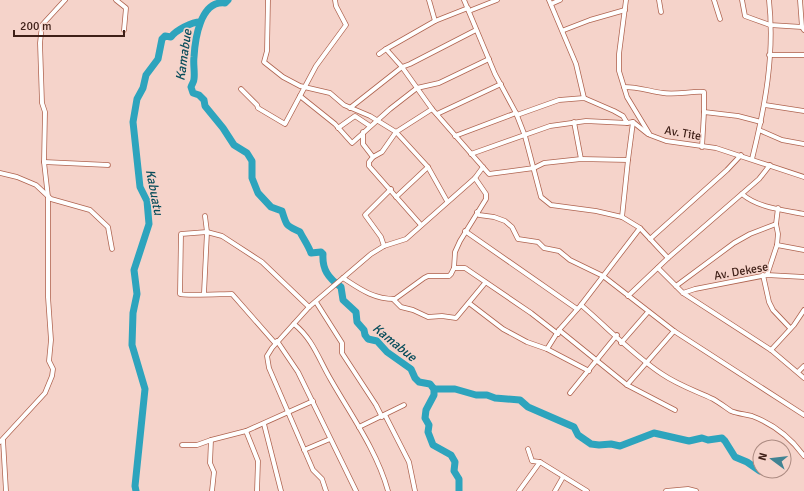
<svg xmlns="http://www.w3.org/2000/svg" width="804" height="491" viewBox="0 0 804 491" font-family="Signika,sans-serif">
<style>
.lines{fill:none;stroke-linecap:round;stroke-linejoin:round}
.river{stroke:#2da4bd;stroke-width:7}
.minor-casing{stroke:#af6450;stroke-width:5.5}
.minor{stroke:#fff;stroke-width:4}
.labels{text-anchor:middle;stroke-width:3;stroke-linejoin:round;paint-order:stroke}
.street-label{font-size:12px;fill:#3e1f17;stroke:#f5d3ca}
.water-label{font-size:13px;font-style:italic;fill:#084c5a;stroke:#f5d3ca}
</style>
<rect width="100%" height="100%" fill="#f5d3ca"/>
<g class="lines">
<g class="river">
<path d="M228,0L225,3C200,0 195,40 194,57C193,64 195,72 194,79C194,82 192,84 191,87L193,93L199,95L204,100L205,106L223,128L234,145L247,153L252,161V178L258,193L271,207L282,211C287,227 286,225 300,232C304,240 308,245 311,253L321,252L323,254C322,269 328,278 341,287L343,300L356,312L357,322L364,330L365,335L368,339L377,341L387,352L411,369L415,378L419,382L430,384L434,389V395L426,410L425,418L429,425L428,432L433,445L451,455L455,462L454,471L459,479V491"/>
<polyline points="434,389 455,389 476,395 487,395 495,398 520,400 528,407 574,427 578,435 591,444 599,445 611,444 620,446 654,433 689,441 702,438 708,440 722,438 725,441 735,457 747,462 760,471"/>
<path d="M136,491L135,486L145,389L132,345L133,313L137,294L134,270L149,224L147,201L140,187L133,122L137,99L143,88L146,75L158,59L162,39L165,36L171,37C176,30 192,22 200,22"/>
</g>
<g class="minor-casing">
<g id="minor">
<polyline points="116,0 126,8 124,30"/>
<polyline points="268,0 267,51 264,62 283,77 300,86 330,93 344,105 370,116 396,132 428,167 447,201"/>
<polyline points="429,0 435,21"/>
<polyline points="464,0 495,74 516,113 525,136 541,197 551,205 596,211 622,217 640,228 668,258"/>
<polyline points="549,0 576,64 584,98"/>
<polyline points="626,0 619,54 619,71 627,97 650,135 666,141 716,148 804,177"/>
<polyline points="659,0 661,12"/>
<polyline points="714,0 720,19"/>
<polyline points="742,0 745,16 770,25 802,27"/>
<polyline points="800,0 802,27 804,30"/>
<polyline points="551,4 560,0"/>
<polyline points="469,11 497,0"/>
<polyline points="564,30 590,20 625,10"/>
<polyline points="386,49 435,21 468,8"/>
<polyline points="379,54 386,49 402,67 432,109 489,174 534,168 544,163 581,159 628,160 633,122"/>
<polyline points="769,55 804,55"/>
<path d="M624,87C638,87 649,91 663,93C677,95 691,91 704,92V112"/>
<polyline points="241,89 257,105 258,108 285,124 316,66 346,25 336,6 335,0"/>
<polyline points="300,96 335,124 352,143 390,109 417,88 439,83 489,59"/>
<polyline points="765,105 804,111"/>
<polyline points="350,108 402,67 410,64 476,30"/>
<polyline points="437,114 501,84"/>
<polyline points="517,115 559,100 584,98 614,111 623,116 627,123 633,122 648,134"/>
<polyline points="574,122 581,159"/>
<polyline points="338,128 355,116 370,126"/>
<polyline points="759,130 782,140 804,144"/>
<polyline points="363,132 363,144 373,157 369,162 369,166 421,225"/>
<polyline points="455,136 516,113"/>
<polyline points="702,147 704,112 738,116 761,122"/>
<polyline points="471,154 550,126 586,121 627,123"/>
<polyline points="373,157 382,152 396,132 432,109"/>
<path d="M752,159C765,107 775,54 769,0"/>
<polyline points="44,162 108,165"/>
<polyline points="0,173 17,177 36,185 51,199 90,210 108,227 112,249"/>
<path d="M742,194C758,208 784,210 804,214"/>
<polyline points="396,197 428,167"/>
<polyline points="477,212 479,215 494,217 505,221 512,227 518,239 538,242 544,248 559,251 570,260 603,276 674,331 804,415"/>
<polyline points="622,217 628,160"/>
<polyline points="465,231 577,309"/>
<polyline points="650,239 727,170 741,155"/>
<polyline points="777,245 804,250"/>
<polyline points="384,246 381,237 365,215 391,189"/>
<polyline points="454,268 455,252 460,241 486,199 486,194 475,178"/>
<polyline points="658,268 683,293 771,350 804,378"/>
<polyline points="763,275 769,302 773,310 790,328"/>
<polyline points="767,275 777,245 778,234 776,224 778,208"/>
<path d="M343,278C360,289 373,299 395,299L424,278L428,276H449L451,274L454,268H465L531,313L558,334"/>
<polyline points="676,286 734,243 750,234 776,224"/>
<polyline points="204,293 207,232 205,216"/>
<polyline points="683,293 695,289 767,275 804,277"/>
<polyline points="628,296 668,258 759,179 770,165"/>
<polyline points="393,299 401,307 413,310 428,317 442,316 456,318 485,283"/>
<polyline points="316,302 342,343 342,353 376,405 382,417"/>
<polyline points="469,303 503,329 527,342 547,349 589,371"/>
<path d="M581,305C608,328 632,354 662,374C678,385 696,391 713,399C720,403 725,407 731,411C738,414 745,414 752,416C773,424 791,438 804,456"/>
<path d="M294,324C313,339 319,360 331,380C351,415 377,451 388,491"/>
<polyline points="559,330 627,385 675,410"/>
<polyline points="277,341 298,372 356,491"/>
<path d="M275,343L232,294C223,294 185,296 180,294L181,234L207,232L222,236L262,262L309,307"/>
<polyline points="621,343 648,312"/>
<polyline points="547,349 559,330 581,305 640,228"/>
<polyline points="771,350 794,325 804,310"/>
<polyline points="798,372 804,366"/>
<polyline points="627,385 674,331"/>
<polyline points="570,393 617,335"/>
<polyline points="385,415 409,462 415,491"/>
<polyline points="264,424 281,491"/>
<polyline points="359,427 404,405"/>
<polyline points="246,431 258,461 257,491"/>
<polyline points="3,440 6,491"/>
<polyline points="211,440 210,463 214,472 212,491"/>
<polyline points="0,442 45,393 52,376 53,369 49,361 51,340 48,297 48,197 44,162 45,112 42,103 40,43 42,25 65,0"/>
<polyline points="182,445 197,445 211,440 246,431 313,401"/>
<polyline points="528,449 532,461 540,462 587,491"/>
<polyline points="304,450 330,439"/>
<polyline points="326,491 322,479 313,470 269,368 267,356 272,348 309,307 371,254 384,246 406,239 475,178 483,167"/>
<polyline points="519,491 540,462"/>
<polyline points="555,491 563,477"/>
<polyline points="666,491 688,489 696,491"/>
</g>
</g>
<use href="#minor" class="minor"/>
</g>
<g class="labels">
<g class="street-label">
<text transform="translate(683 133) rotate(10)" y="4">Av. Tite</text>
<text transform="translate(741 271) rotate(-10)" y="4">Av. Dekese</text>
</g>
<g class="water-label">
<text transform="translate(183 55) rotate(-82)" y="5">Kamabue</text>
<text transform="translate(155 192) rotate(79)" y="5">Kabuatu</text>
<text transform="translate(395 342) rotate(39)" y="5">Kamabue</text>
</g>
</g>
<g transform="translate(772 459) rotate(285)"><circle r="19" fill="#f5d3ca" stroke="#ac8b82"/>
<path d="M0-3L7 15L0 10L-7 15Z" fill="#408393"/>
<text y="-6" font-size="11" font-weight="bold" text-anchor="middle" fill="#3e1f17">N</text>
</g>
<path d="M14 30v6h110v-6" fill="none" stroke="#3e1f17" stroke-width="2"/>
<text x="20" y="30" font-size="12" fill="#3e1f17" stroke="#f5d3ca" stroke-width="3" paint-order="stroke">200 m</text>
</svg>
